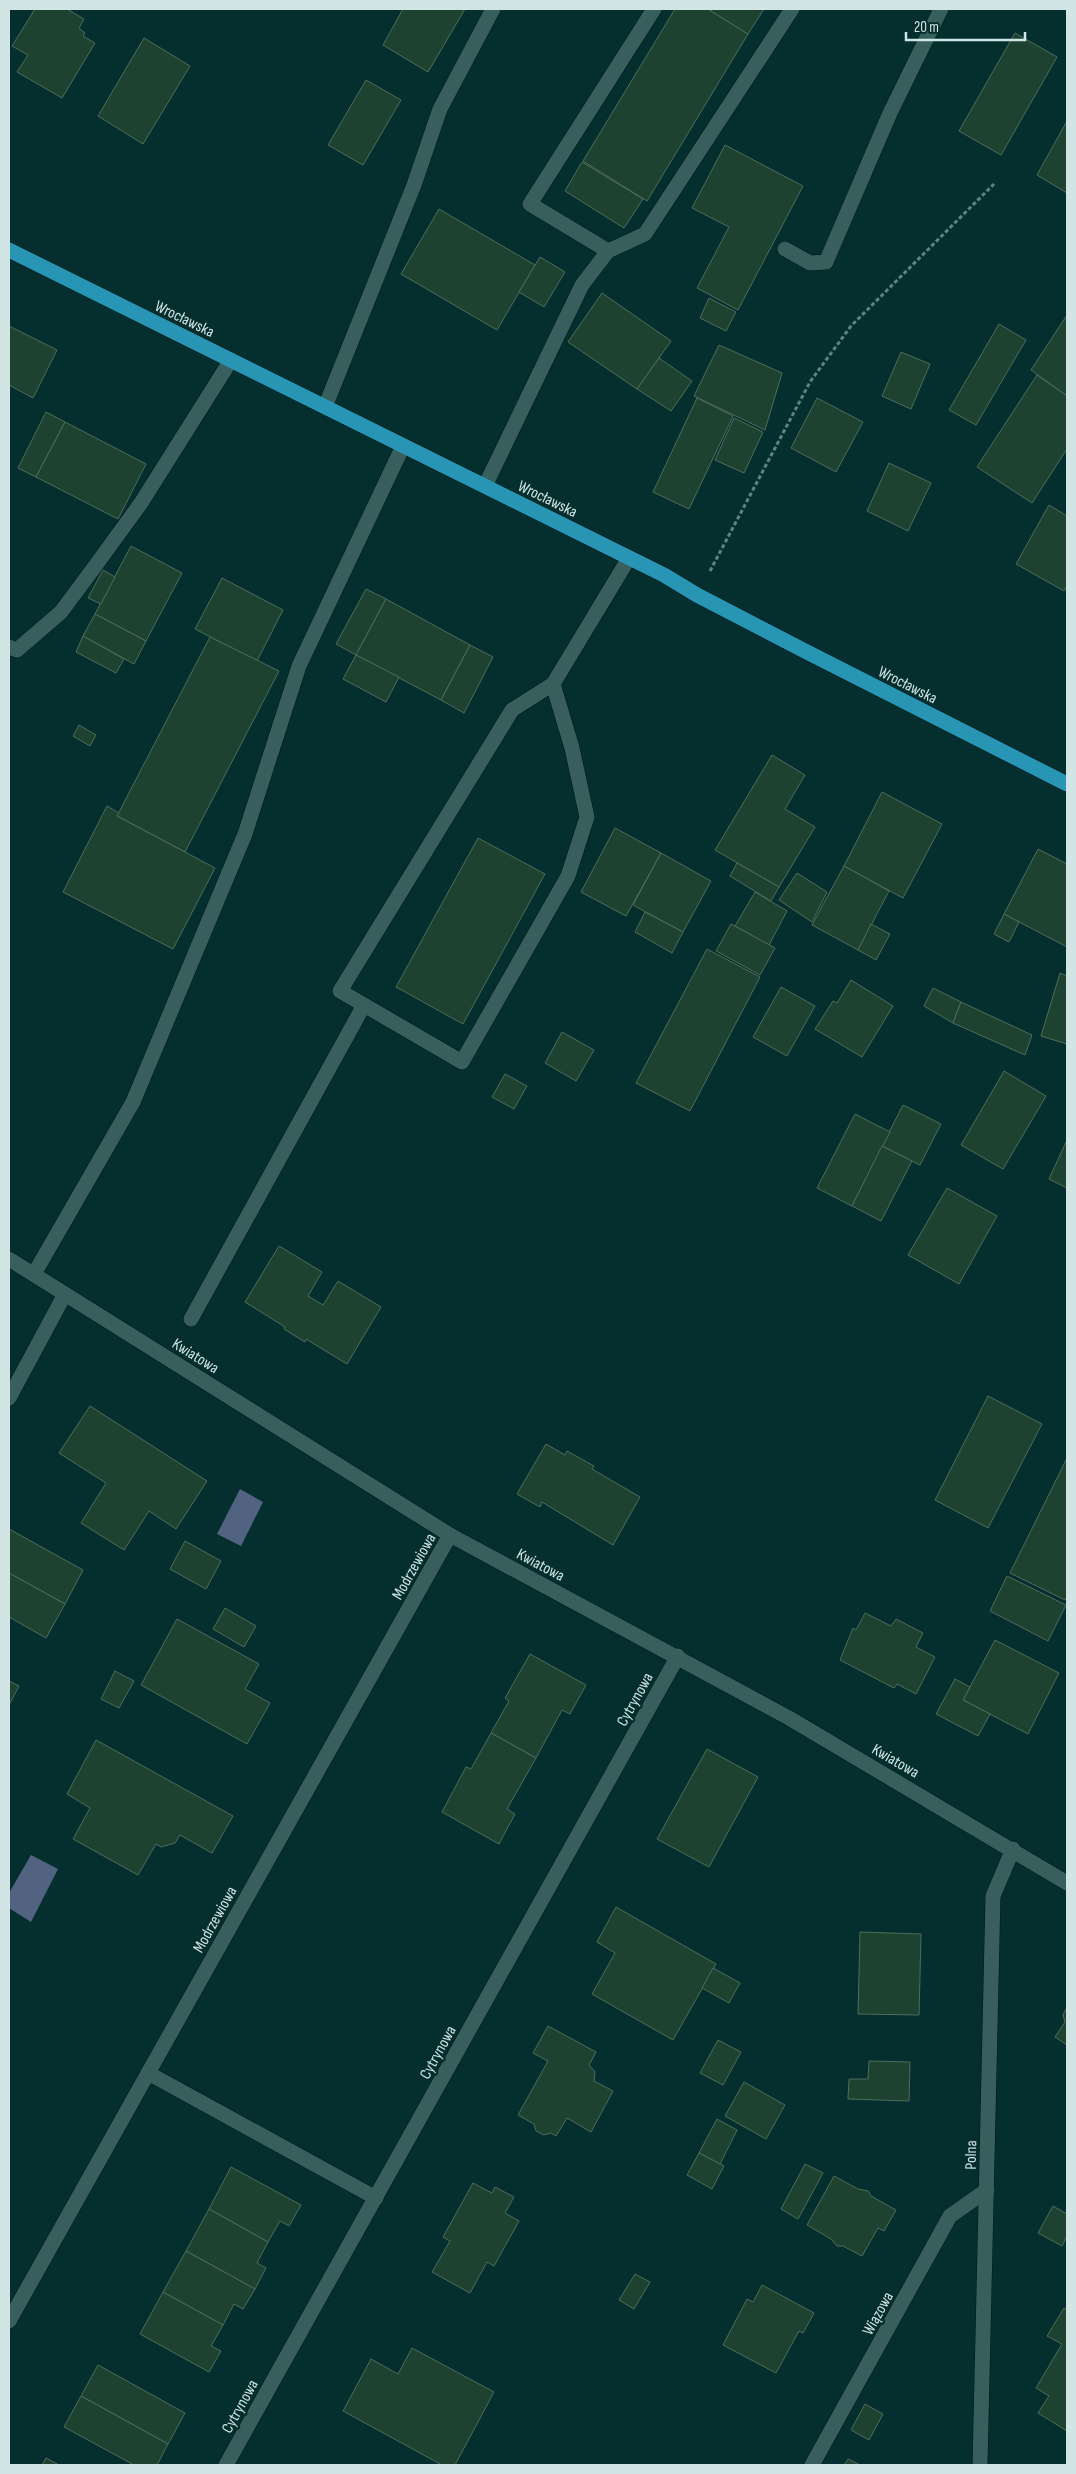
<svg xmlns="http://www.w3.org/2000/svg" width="1076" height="2474" viewBox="0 0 1076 2474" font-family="'Sofia Sans Condensed',sans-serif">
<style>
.water{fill:#526382}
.building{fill:#1d422f;stroke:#4f6d5c}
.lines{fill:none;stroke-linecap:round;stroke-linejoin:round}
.minor-casing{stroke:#001616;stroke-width:16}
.major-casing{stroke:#001616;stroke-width:16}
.path{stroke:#628282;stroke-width:3;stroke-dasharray:4 2.5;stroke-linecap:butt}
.minor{stroke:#385f5e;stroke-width:15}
.major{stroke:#2895b4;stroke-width:15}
.labels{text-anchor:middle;stroke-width:5;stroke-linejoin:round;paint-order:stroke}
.street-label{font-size:16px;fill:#d0e5e4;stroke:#052f2f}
</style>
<rect width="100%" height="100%" fill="#052f2f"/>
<g class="water">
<polygon points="240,1489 263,1502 241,1546 217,1534"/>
<polygon points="31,1855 58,1869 31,1922 9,1908 9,1893"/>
</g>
<g class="building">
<polygon points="35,9 67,9 84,19 79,28 85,33 83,36 95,43 62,98 17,72 28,55 12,46"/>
<polygon points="403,9 465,9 428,72 383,45"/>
<polygon points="675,9 708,9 748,34 647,201 583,161"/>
<polygon points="712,9 764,9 748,34 711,11"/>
<polygon points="1015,33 1057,57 1001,155 959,131"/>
<polygon points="144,38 190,66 143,144 98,116"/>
<polygon points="366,80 401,100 363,165 328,145"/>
<polygon points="1067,121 1067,193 1037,175"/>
<polygon points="725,145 803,186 738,310 697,288 729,227 692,208"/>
<polygon points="582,162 643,199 624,228 565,191"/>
<polygon points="439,209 535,265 497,330 401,274"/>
<polygon points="540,257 565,272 544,307 519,292"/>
<polygon points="602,293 671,341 637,389 568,342"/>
<polygon points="709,298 736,312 726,331 700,318"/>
<polygon points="1067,315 1067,396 1031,370"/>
<polygon points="999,324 1026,340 976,425 949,410"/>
<polygon points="9,326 57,350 33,398 9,385"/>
<polygon points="719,345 782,373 765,430 694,396"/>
<polygon points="901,352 930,364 911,409 882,396"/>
<polygon points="659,358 692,381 671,411 637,389"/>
<polygon points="1037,375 1067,396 1067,449 1032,503 977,467"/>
<polygon points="697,398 733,416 689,509 653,492"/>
<polygon points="817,398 863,422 836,472 791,448"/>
<polygon points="46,412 65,422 36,477 18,468"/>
<polygon points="734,418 763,432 744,473 715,460"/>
<polygon points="65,422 146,464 118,519 36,477"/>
<polygon points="889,463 931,483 908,531 867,511"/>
<polygon points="1049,505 1067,516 1067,586 1064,591 1016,564"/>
<polygon points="131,546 182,573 146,641 95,614"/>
<polygon points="103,570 115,577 101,604 88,598"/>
<polygon points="222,578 283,610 257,661 195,629"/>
<polygon points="366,589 386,599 356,655 336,644"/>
<polygon points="386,599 470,645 441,700 356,655"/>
<polygon points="95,614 146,641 134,664 83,636"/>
<polygon points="83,636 124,659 116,673 76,652"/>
<polygon points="210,637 279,671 185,852 117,816"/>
<polygon points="470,645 493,657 464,713 441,700"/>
<polygon points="356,655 399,677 386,702 343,679"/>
<polygon points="79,725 96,735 90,746 73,736"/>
<polygon points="772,755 805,775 785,809 815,827 779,887 715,850"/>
<polygon points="882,792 942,824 903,898 844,866"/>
<polygon points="107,806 119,813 117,816 215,868 173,949 63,892"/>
<polygon points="615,828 661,853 626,916 581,892"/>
<polygon points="478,838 545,874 463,1024 396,987"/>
<polygon points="1038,849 1067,864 1067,947 1004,914"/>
<polygon points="661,853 711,881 683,932 633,905"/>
<polygon points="737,863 779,887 771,901 730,876"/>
<polygon points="844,866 889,891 858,950 812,925"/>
<polygon points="797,873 827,892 812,922 779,900"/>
<polygon points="755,892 787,911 769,945 735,926"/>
<polygon points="645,912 683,932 672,953 635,932"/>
<polygon points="1004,914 1019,922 1009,942 994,934"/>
<polygon points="731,924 775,948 760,975 716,951"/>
<polygon points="871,924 890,934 876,960 858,950"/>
<polygon points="707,949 760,977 690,1111 636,1083"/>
<polygon points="1060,973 1067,976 1067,1044 1041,1036"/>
<polygon points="851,980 893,1006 862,1057 815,1029 833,1001 837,1003"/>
<polygon points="781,987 815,1006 787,1056 753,1037"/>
<polygon points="933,988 961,1002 953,1023 924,1006"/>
<polygon points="961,1002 1032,1035 1025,1055 953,1023"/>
<polygon points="562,1032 594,1050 576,1081 545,1063"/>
<polygon points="1004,1071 1046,1096 1003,1169 961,1145"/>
<polygon points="505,1074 527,1086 514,1109 492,1097"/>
<polygon points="903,1105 941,1124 920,1165 882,1146"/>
<polygon points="855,1114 890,1132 852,1206 817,1188"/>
<polygon points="1067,1140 1067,1188 1049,1179"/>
<polygon points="882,1146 912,1161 881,1221 852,1206"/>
<polygon points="947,1188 997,1216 959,1284 908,1255"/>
<polygon points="279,1246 322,1272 308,1296 323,1305 338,1281 381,1307 347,1364 306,1339 305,1342 284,1329 285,1327 245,1302"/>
<polygon points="988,1396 1042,1424 988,1528 935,1500"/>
<polygon points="90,1406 207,1481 176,1529 149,1511 124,1550 81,1523 106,1483 59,1453"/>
<polygon points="546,1444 565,1455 567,1451 594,1466 592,1469 640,1497 613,1545 542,1502 540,1507 517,1494"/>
<polygon points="1067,1458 1067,1596 1065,1600 1010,1573"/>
<polygon points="9,1529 83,1570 65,1604 9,1573"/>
<polygon points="185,1541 221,1561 206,1589 170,1569"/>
<polygon points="9,1573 65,1604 46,1638 9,1617"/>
<polygon points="1007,1576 1066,1605 1048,1641 990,1611"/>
<polygon points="225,1608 256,1626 244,1647 213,1629"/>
<polygon points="865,1613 891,1626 896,1619 923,1633 916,1647 935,1657 916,1694 897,1684 894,1688 840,1660 853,1628 856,1630"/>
<polygon points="177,1619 259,1664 245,1689 270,1703 247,1744 141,1685"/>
<polygon points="995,1640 1059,1673 1028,1734 963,1700"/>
<polygon points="530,1654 586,1685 570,1714 562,1710 536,1758 491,1733 509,1701 505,1698"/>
<polygon points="115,1671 134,1681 119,1708 101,1699"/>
<polygon points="955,1679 970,1687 963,1700 990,1714 978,1736 936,1714"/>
<polygon points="9,1681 19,1686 9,1705"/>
<polygon points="491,1733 536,1758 507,1809 515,1814 499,1844 442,1812 466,1767 471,1769"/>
<polygon points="96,1740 233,1816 212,1853 180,1835 175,1843 161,1847 156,1844 138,1875 73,1839 90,1808 67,1794"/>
<polygon points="707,1749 758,1777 709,1867 657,1839"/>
<polygon points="616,1907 716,1964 673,2040 592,1994 615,1953 597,1942"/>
<polygon points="860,1932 921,1934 919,2015 858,2014"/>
<polygon points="713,1968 740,1983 729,2003 702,1988"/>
<polygon points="1067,2007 1067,2045 1055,2037 1065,2022 1063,2015"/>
<polygon points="548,2026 596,2052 589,2065 595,2072 594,2081 613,2091 591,2132 567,2118 556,2136 551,2133 544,2135 536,2131 534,2124 518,2115 548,2061 533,2053"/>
<polygon points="718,2040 741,2052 723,2085 700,2073"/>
<polygon points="869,2061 910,2062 909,2101 848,2099 849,2079 868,2079"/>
<polygon points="744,2082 785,2105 766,2139 725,2116"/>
<polygon points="717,2119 737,2130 720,2164 699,2153"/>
<polygon points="699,2153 724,2166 712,2189 687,2175"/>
<polygon points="805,2164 823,2173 798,2219 781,2209"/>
<polygon points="231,2167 301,2205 289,2226 280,2221 268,2242 209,2209"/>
<polygon points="834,2176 858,2189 868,2191 871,2196 896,2210 884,2231 878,2228 862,2256 843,2246 837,2246 831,2239 807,2225"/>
<polygon points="473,2183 492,2193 495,2187 514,2197 505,2213 519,2221 494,2266 487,2262 470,2293 432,2272 450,2241 443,2237"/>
<polygon points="1053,2206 1067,2214 1067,2236 1062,2246 1038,2233"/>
<polygon points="209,2209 268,2242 257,2263 266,2268 255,2289 186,2251"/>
<polygon points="186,2251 255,2289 243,2309 234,2304 223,2325 163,2292"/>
<polygon points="635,2274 650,2282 634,2309 619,2300"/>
<polygon points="762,2285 814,2313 803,2333 799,2331 776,2373 723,2345 747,2299 753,2302"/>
<polygon points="163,2292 223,2325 211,2346 221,2351 209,2372 140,2334"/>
<polygon points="1064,2308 1067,2310 1067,2431 1038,2413 1049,2396 1036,2388 1062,2344 1047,2336"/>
<polygon points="412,2348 494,2392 455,2465 442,2465 343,2411 371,2359 398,2374"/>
<polygon points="98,2365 185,2413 168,2444 81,2396"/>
<polygon points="81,2396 168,2444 157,2465 134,2465 64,2427"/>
<polygon points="865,2404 883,2414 869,2440 851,2430"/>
<polygon points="46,2458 59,2465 42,2465"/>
<polygon points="848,2459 860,2465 844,2465"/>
</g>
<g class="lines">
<g class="minor-casing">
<g id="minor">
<polyline points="785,249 810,263 826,262 890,113 941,9"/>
<polyline points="608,251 530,204 654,9"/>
<polyline points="325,407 414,185 440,109 493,9"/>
<polyline points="485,486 582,285 608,251 645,234 792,9"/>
<polyline points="9,647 17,650 61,612 93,569 141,503 231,360"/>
<polyline points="553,684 572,748 587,817 568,876 462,1062 340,991 512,710 553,684 629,558"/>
<polyline points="9,1259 450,1535 789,1718 1067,1883"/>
<polyline points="34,1274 133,1102 245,834 299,666 403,446"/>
<polyline points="191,1319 364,1005"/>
<polyline points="9,1398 65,1294"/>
<polyline points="148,2073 376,2198"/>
<polyline points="9,2321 450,1535"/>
<polyline points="226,2465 678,1656"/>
<polyline points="812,2465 950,2216 987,2190"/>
<polyline points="980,2465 993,1896 1013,1849"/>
</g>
</g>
<g class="major-casing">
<polyline id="major" points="9,250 664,575 697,595 803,650 1067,784"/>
</g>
<polyline class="path" points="710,571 810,382 851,326 994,184"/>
<use href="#minor" class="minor"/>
<use href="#major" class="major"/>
</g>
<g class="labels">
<g class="street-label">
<text transform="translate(185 318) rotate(26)" y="6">Wrocławska</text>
<text transform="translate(548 498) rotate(26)" y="6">Wrocławska</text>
<text transform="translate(908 684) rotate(27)" y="6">Wrocławska</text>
<text transform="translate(196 1355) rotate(32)" y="6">Kwiatowa</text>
<text transform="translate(541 1564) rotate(28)" y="6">Kwiatowa</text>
<text transform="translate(413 1566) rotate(-61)" y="6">Modrzewiowa</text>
<text transform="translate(634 1699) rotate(-61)" y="6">Cytrynowa</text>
<text transform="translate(896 1760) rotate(30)" y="6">Kwiatowa</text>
<text transform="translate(214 1919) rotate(-61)" y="6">Modrzewiowa</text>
<text transform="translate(437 2052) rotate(-61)" y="6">Cytrynowa</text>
<text transform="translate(970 2155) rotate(-89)" y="6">Polna</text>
<text transform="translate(877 2313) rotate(-61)" y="6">Wiązowa</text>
<text transform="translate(239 2406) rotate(-61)" y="6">Cytrynowa</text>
</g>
</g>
<rect width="1076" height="2474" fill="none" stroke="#d0e5e4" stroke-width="20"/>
<path d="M906 32v8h119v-8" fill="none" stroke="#d0e5e4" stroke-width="2.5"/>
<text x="914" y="32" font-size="15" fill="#d0e5e4" stroke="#052f2f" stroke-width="4" paint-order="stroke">20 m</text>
</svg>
